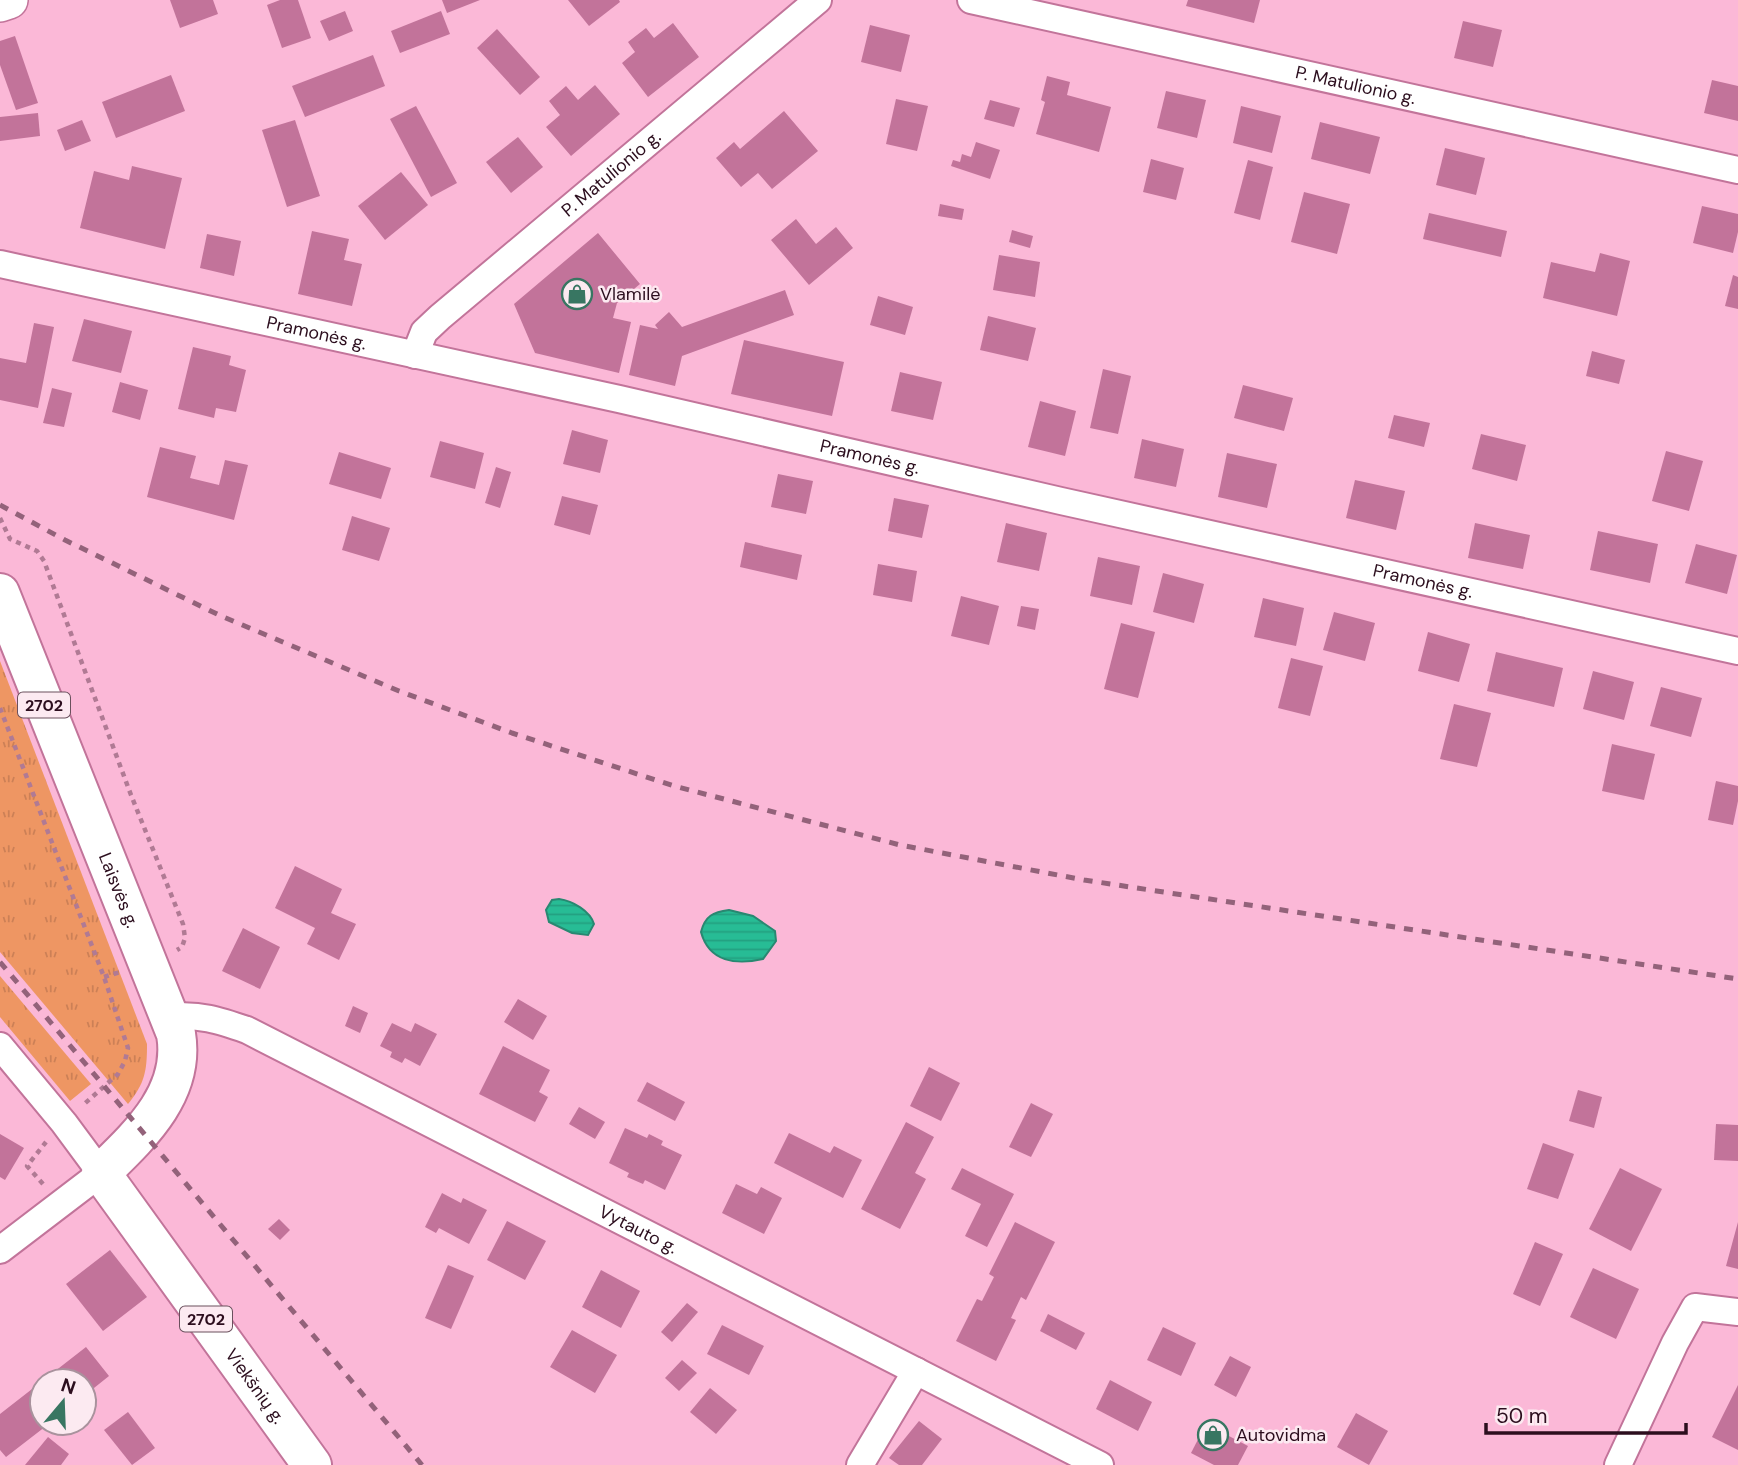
<svg xmlns="http://www.w3.org/2000/svg" width="1738" height="1465" viewBox="0 0 1738 1465" font-family="'DM Sans',sans-serif">
<style>
.grass{fill:url(#grass-tufts)}
.water{fill:url(#water-rules);stroke:#288871;stroke-width:2}
.building{fill:#c2739a}
.lines{fill:none;stroke-linecap:round;stroke-linejoin:round}
.minor-casing{stroke:#c2749a;stroke-width:30}
.secondary-casing{stroke:#c2749a;stroke-width:40}
.primary-casing{stroke:#c2749a;stroke-width:42}
.path{stroke:#b07a94;stroke-width:4.5;stroke-dasharray:5 5;stroke-linecap:butt}
.minor{stroke:#fff;stroke-width:26}
.secondary{stroke:#fff;stroke-width:37}
.primary{stroke:#fff;stroke-width:38}
.rail{stroke:#93627a;stroke-width:5;stroke-dasharray:9 9;stroke-linecap:butt}
.labels{text-anchor:middle;stroke-width:5;stroke-linejoin:round;paint-order:stroke}
.shield{fill:#fceaf1;stroke:#6a505d;stroke-width:2}
.shield-label{font-size:16px;font-weight:bold;fill:#2c0e1e}
.street-label{font-size:18px;fill:#2c0e1e;stroke:#fceaf1}
.poi-label{font-size:18px;fill:#2c0e1e;stroke:#fceaf1;text-anchor:start}
</style>
<defs>
<pattern id="grass-tufts" width="24" height="20" patternUnits="userSpaceOnUse" patternTransform="scale(1.75)"><rect width="24" height="20" fill="#ee9663"/><path d="M3 7l-1-3M5 7V3M7 7l1-3M15 17l-1-3M17 17v-4M19 17l1-3" fill="none" stroke="#cc8056"/></pattern>
<pattern id="water-rules" width="6" height="5" patternUnits="userSpaceOnUse" patternTransform="scale(1.75)"><rect width="6" height="5" fill="#27bc95"/><path d="M0 2.5h6" fill="none" stroke="#23a080"/></pattern>
</defs>
<rect width="100%" height="100%" fill="#fbb8d7"/>
<g class="grass">
<path d="M0,661L147,1044C147,1071 145,1083 128,1104L0,952Z"/>
<polygon points="0,976 91,1084 70,1101 0,1017"/>
</g>
<g class="water">
<path d="M559,899C573,901 590,911 594,924L588,935L572,933L549,922L546,910L552,900Z"/>
<path d="M729,910L753,916L775,931L776,941L763,959C736,965 709,962 701,932C705,916 713,912 729,910Z"/>
</g>
<g class="building">
<polygon points="170,0 213,0 218,14 180,28"/>
<polygon points="280,0 298,0 311,38 282,48 267,5"/>
<polygon points="442,0 480,0 447,13"/>
<polygon points="568,0 619,0 620,2 589,26"/>
<polygon points="1188,0 1260,0 1254,23 1186,6"/>
<polygon points="345,11 353,31 329,41 320,21"/>
<polygon points="441,11 450,34 400,53 391,31"/>
<polygon points="1463,21 1502,30 1493,67 1454,58"/>
<polygon points="673,23 699,57 648,97 622,63 635,52 628,42 646,28 654,38"/>
<polygon points="870,25 910,35 901,72 861,62"/>
<polygon points="497,29 540,77 520,95 477,48"/>
<polygon points="15,36 38,103 16,110 0,65 0,41"/>
<polygon points="373,55 385,86 305,117 292,86"/>
<polygon points="171,75 185,111 116,138 102,102"/>
<polygon points="1047,76 1070,82 1067,95 1111,107 1099,152 1036,134 1045,102 1041,100"/>
<polygon points="1712,80 1738,86 1738,121 1704,113"/>
<polygon points="595,85 620,114 571,156 546,127 560,115 549,101 566,86 578,100"/>
<polygon points="1166,91 1206,100 1197,138 1157,128"/>
<polygon points="896,99 928,106 917,151 886,144"/>
<polygon points="990,100 1020,108 1014,127 984,119"/>
<polygon points="416,106 457,183 431,197 390,119"/>
<polygon points="1241,106 1281,116 1272,153 1233,143"/>
<polygon points="784,111 818,151 772,189 758,173 741,187 716,158 734,142 740,149"/>
<polygon points="38,113 40,136 0,141 0,117"/>
<polygon points="82,120 91,141 65,151 57,130"/>
<polygon points="295,120 320,196 287,207 262,130"/>
<polygon points="1320,122 1380,137 1370,174 1311,159"/>
<polygon points="518,137 543,167 511,193 486,162"/>
<polygon points="976,142 1000,150 990,179 951,166 953,160 960,162 962,154 971,157"/>
<polygon points="1445,148 1485,158 1476,195 1436,185"/>
<polygon points="1151,159 1184,168 1176,200 1143,192"/>
<polygon points="1248,160 1273,167 1260,220 1234,213"/>
<polygon points="132,166 182,178 165,249 80,228 94,171 129,180"/>
<polygon points="401,172 428,205 385,240 358,206"/>
<polygon points="1304,192 1350,204 1337,254 1291,242"/>
<polygon points="940,204 964,209 962,220 938,216"/>
<polygon points="1702,206 1738,214 1738,232 1733,253 1693,243"/>
<polygon points="1429,213 1507,231 1501,257 1423,239"/>
<polygon points="796,219 816,244 836,227 853,248 809,285 771,240"/>
<polygon points="1012,230 1033,236 1030,248 1009,242"/>
<polygon points="312,231 349,239 344,260 362,264 352,306 298,294"/>
<polygon points="598,233 640,284 617,303 613,318 631,322 619,373 535,353 514,304"/>
<polygon points="207,234 241,241 234,276 200,268"/>
<polygon points="1600,253 1630,261 1617,316 1543,298 1551,262 1595,272"/>
<polygon points="999,255 1040,262 1035,297 993,290"/>
<polygon points="1733,275 1738,277 1738,309 1725,306"/>
<polygon points="785,290 794,315 682,356 675,386 629,375 640,325 658,329 655,325 669,312 682,327"/>
<polygon points="878,296 913,307 905,335 870,325"/>
<polygon points="988,316 1036,328 1028,361 980,350"/>
<polygon points="84,319 132,331 121,373 72,361"/>
<polygon points="34,323 54,327 38,408 0,400 0,358 26,363"/>
<polygon points="744,340 844,362 832,416 731,394"/>
<polygon points="193,347 231,356 229,365 246,370 236,412 216,408 214,418 178,409"/>
<polygon points="1592,351 1625,360 1619,384 1586,376"/>
<polygon points="1103,369 1131,376 1118,434 1090,428"/>
<polygon points="900,372 942,382 933,420 891,411"/>
<polygon points="120,382 148,390 140,420 112,412"/>
<polygon points="1243,385 1293,398 1284,431 1234,418"/>
<polygon points="52,388 72,393 64,427 43,423"/>
<polygon points="1040,401 1076,411 1065,456 1028,447"/>
<polygon points="1394,415 1430,423 1424,447 1388,438"/>
<polygon points="572,430 608,440 600,473 563,464"/>
<polygon points="1481,434 1526,445 1517,481 1472,469"/>
<polygon points="1142,439 1184,449 1176,487 1134,478"/>
<polygon points="440,441 484,453 475,489 430,477"/>
<polygon points="160,447 196,456 190,478 219,485 225,460 248,465 234,520 147,497"/>
<polygon points="1666,451 1703,461 1689,511 1652,501"/>
<polygon points="339,452 391,468 381,499 329,484"/>
<polygon points="1227,453 1277,464 1267,508 1218,497"/>
<polygon points="496,467 511,472 500,508 485,503"/>
<polygon points="778,474 813,481 806,514 771,507"/>
<polygon points="1355,480 1405,491 1396,530 1346,518"/>
<polygon points="562,496 598,505 590,535 554,525"/>
<polygon points="894,498 929,505 922,538 888,531"/>
<polygon points="352,516 390,528 379,561 342,550"/>
<polygon points="1006,523 1047,533 1039,571 997,562"/>
<polygon points="1475,523 1530,535 1523,569 1468,558"/>
<polygon points="1598,531 1658,544 1650,583 1590,570"/>
<polygon points="745,542 802,555 797,580 740,567"/>
<polygon points="1696,544 1737,555 1727,594 1685,583"/>
<polygon points="1098,557 1140,566 1132,605 1090,596"/>
<polygon points="878,564 917,571 912,602 873,595"/>
<polygon points="1163,573 1204,584 1194,623 1153,612"/>
<polygon points="961,596 999,606 989,645 951,636"/>
<polygon points="1263,598 1304,608 1296,646 1254,637"/>
<polygon points="1021,606 1039,609 1035,630 1017,626"/>
<polygon points="1334,612 1375,623 1365,661 1323,650"/>
<polygon points="1121,623 1155,632 1138,698 1104,689"/>
<polygon points="1428,632 1470,644 1459,682 1418,671"/>
<polygon points="1496,652 1563,668 1554,707 1487,691"/>
<polygon points="1291,658 1323,666 1310,716 1278,708"/>
<polygon points="1593,671 1634,682 1624,720 1583,709"/>
<polygon points="1661,687 1702,698 1691,737 1650,726"/>
<polygon points="1454,704 1491,713 1477,767 1440,759"/>
<polygon points="1612,744 1655,754 1644,800 1602,791"/>
<polygon points="1716,781 1738,786 1738,801 1733,825 1708,820"/>
<polygon points="295,866 342,889 331,913 356,924 339,960 307,944 315,928 275,908"/>
<polygon points="243,928 280,947 260,989 222,971"/>
<polygon points="518,999 547,1016 533,1040 504,1022"/>
<polygon points="353,1006 368,1013 360,1033 345,1026"/>
<polygon points="392,1023 411,1032 415,1023 437,1034 420,1066 405,1058 402,1063 390,1057 392,1052 380,1046"/>
<polygon points="503,1046 550,1070 539,1092 548,1097 535,1122 479,1094"/>
<polygon points="929,1067 960,1083 941,1121 910,1106"/>
<polygon points="647,1082 685,1102 675,1121 637,1101"/>
<polygon points="1578,1090 1602,1097 1594,1128 1569,1121"/>
<polygon points="1031,1103 1053,1114 1031,1157 1009,1147"/>
<polygon points="579,1107 605,1122 595,1139 569,1124"/>
<polygon points="906,1122 934,1137 915,1173 926,1179 900,1229 861,1209"/>
<polygon points="1716,1124 1738,1125 1738,1161 1714,1160"/>
<polygon points="625,1128 647,1138 649,1134 663,1141 661,1145 682,1155 665,1190 645,1180 643,1184 627,1177 629,1173 609,1163"/>
<polygon points="789,1133 830,1153 834,1146 862,1160 843,1198 774,1163"/>
<polygon points="0,1134 24,1148 5,1180 0,1177"/>
<polygon points="1543,1143 1574,1154 1558,1199 1527,1189"/>
<polygon points="962,1168 1014,1194 987,1247 965,1236 981,1204 951,1189"/>
<polygon points="1620,1168 1662,1189 1631,1251 1589,1229"/>
<polygon points="736,1184 757,1194 761,1187 782,1198 764,1234 722,1213"/>
<polygon points="442,1193 461,1203 463,1198 487,1210 469,1244 439,1228 436,1233 425,1227"/>
<polygon points="279,1219 290,1230 280,1240 268,1229"/>
<polygon points="507,1221 546,1241 525,1280 487,1260"/>
<polygon points="1015,1222 1055,1242 1026,1300 1021,1297 1011,1318 1016,1320 996,1361 956,1341 977,1299 982,1301 994,1277 989,1274"/>
<polygon points="1738,1222 1738,1269 1726,1266"/>
<polygon points="1535,1242 1563,1254 1540,1306 1513,1294"/>
<polygon points="110,1250 147,1297 103,1331 66,1284"/>
<polygon points="448,1265 474,1276 451,1329 425,1318"/>
<polygon points="1593,1268 1639,1289 1616,1339 1570,1317"/>
<polygon points="601,1270 640,1291 621,1328 582,1307"/>
<polygon points="687,1303 698,1312 672,1342 661,1332"/>
<polygon points="1048,1314 1085,1333 1076,1350 1040,1331"/>
<polygon points="722,1325 764,1346 749,1375 707,1354"/>
<polygon points="1163,1327 1196,1343 1181,1376 1147,1360"/>
<polygon points="572,1330 617,1355 595,1393 550,1367"/>
<polygon points="86,1347 109,1376 84,1396 84,1381 42,1381 42,1423 50,1423 6,1457 0,1450 0,1414"/>
<polygon points="1230,1356 1251,1367 1236,1397 1214,1385"/>
<polygon points="682,1360 697,1373 679,1391 665,1378"/>
<polygon points="1110,1380 1152,1402 1138,1431 1096,1409"/>
<polygon points="1738,1385 1738,1450 1712,1437"/>
<polygon points="710,1388 737,1410 716,1434 690,1412"/>
<polygon points="128,1412 155,1448 132,1465 104,1430"/>
<polygon points="1356,1413 1388,1431 1369,1465 1337,1447"/>
<polygon points="919,1421 942,1439 922,1465 899,1465 889,1458"/>
<polygon points="1206,1424 1248,1446 1238,1465 1214,1465 1191,1453"/>
<polygon points="48,1437 69,1454 61,1465 25,1465"/>
</g>
<g class="lines">
<g class="minor-casing">
<g id="minor">
<path id="s1" d="M971,0L1738,170"/>
<path id="s2" d="M0,264L619,399L1061,501L1738,651"/>
<path id="s3" d="M415,355L424,332L440,317L818,0"/>
<path id="s4" d="M170,1017C200,1014 218,1020 247,1030L1100,1465"/>
<polyline points="0,1046 64,1123 101,1173 0,1250"/>
<polyline points="860,1465 916,1371"/>
<polyline points="1618,1465 1675,1343 1695,1307 1738,1312"/>
</g>
</g>
<g class="secondary-casing">
<polyline id="secondary" points="0,3 9,0"/>
</g>
<g class="primary-casing">
<g id="primary">
<path id="s5" d="M0,593L176,1034C186,1093 140,1135 101,1173L312,1465"/>
</g>
</g>
<g class="path">
<polyline points="0,518 10,539 37,551 44,561 131,795 183,924 185,938 182,947 177,950"/>
<polyline points="0,708 104,977 128,1048 125,1061 118,1074 82,1106"/>
<polyline points="104,977 120,972"/>
<polyline points="43,1184 27,1166 46,1142"/>
</g>
<use href="#minor" class="minor"/>
<use href="#secondary" class="secondary"/>
<use href="#primary" class="primary"/>
<g class="rail">
<polyline points="0,505 65,540 221,616 399,691 512,733 674,786 900,845 1084,880 1738,979"/>
<polyline points="0,962 422,1465"/>
</g>
</g>
<defs>
<g id="shop-ring" transform="scale(1.575)"><circle r="9.5" fill="#fceaf1" stroke="#387662" stroke-width="1.5"/><path d="M-5-2.5h2.3a2.7 3.5 0 0 1 5.4 0H5L5.5 6h-11ZM-1.5-2.5h3a1.5 2.3 0 0 0-3 0Z" fill="#387662"/></g>
</defs>
<g fill-rule="evenodd">
<use href="#shop-ring" x="577" y="294"/>
<use href="#shop-ring" x="1213" y="1435"/>
</g>
<g class="labels">
<g class="shield">
<rect x="18" y="692.5" width="52" height="25" rx="5"/>
<rect x="180" y="1306.5" width="52" height="25" rx="5"/>
</g>
<g class="shield-label">
<text x="44" y="711">2702</text>
<text x="206" y="1325">2702</text>
</g>
<g class="street-label">
<text dy="6" stroke="none"><textPath href="#s1" startOffset="394">P. Matulionio g.</textPath></text>
<text dy="6" stroke="none"><textPath href="#s3" startOffset="270">P. Matulionio g.</textPath></text>
<text dy="6" stroke="none"><textPath href="#s2" startOffset="324">Pramonės g.</textPath></text>
<text dy="6" stroke="none"><textPath href="#s2" startOffset="891">Pramonės g.</textPath></text>
<text dy="6" stroke="none"><textPath href="#s2" startOffset="1458">Pramonės g.</textPath></text>
<text dy="6" stroke="none"><textPath href="#s5" startOffset="320">Laisvės g.</textPath></text>
<text dy="6" stroke="none"><textPath href="#s4" startOffset="518">Vytauto g.</textPath></text>
<text dy="6" stroke="none"><textPath href="#s5" startOffset="903">Viekšnių g.</textPath></text>
</g>
<g class="poi-label">
<text x="600" y="300">Vlamilė</text>
<text x="1236" y="1441">Autovidma</text>
</g>
</g>
<g transform="translate(63 1402) rotate(19)"><circle r="33" fill="#fceaf1" stroke="#a9929d" stroke-width="2"/>
<path d="M0-5L12 26L0 18L-12 26Z" fill="#387662"/>
<text y="-10" font-size="19" font-weight="bold" text-anchor="middle" fill="#2c0e1e">N</text>
</g>
<path d="M1486 1423v10h200v-10" fill="none" stroke="#2c0e1e" stroke-width="3.5"/>
<text x="1496" y="1423" font-size="21" fill="#2c0e1e" stroke="#fceaf1" stroke-width="5" paint-order="stroke">50 m</text>
</svg>
